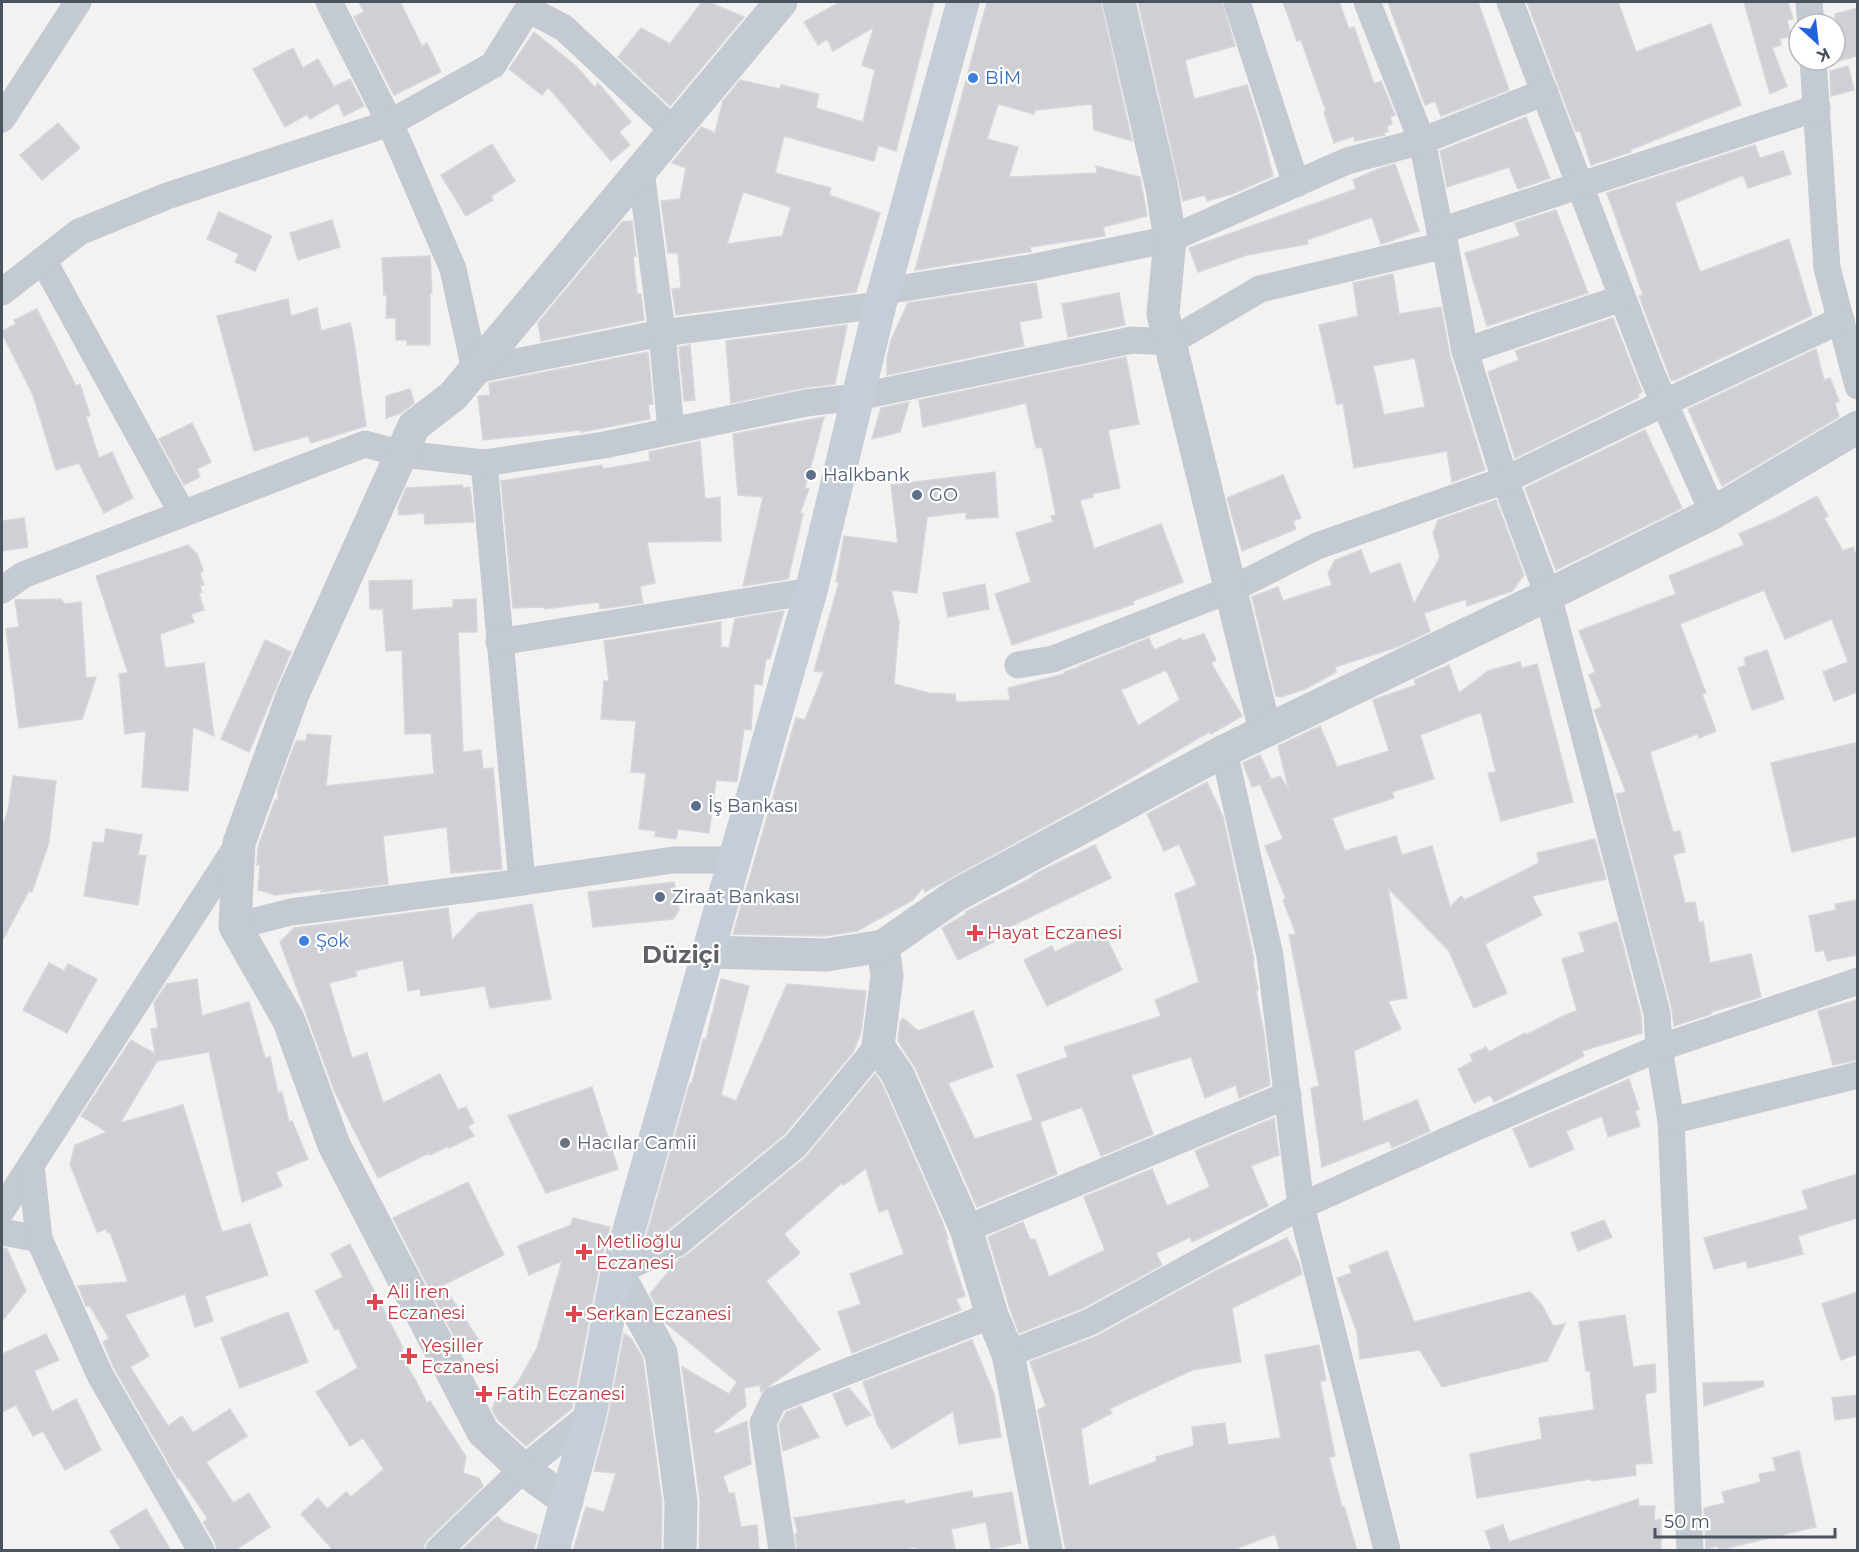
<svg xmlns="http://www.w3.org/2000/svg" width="1859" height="1552" viewBox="0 0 1859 1552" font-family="Montserrat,sans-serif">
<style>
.building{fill:#cfd0d5;stroke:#d6d7dc;stroke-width:1.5;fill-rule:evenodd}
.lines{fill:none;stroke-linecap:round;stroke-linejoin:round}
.minor{stroke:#c3cad2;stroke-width:27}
.tertiary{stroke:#c3cad2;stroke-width:33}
.secondary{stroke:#c5cdd9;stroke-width:33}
.shop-dot{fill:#3f7fe0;stroke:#fff;stroke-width:2}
.service-dot{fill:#5c6f8a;stroke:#fff;stroke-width:2}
.health-dot{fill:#e0444e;stroke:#fff;stroke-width:2}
.worship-dot{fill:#6b7280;stroke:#fff;stroke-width:2}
.labels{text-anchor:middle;stroke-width:4.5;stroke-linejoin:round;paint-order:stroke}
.shop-label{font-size:18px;fill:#366cbe;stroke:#fff;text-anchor:start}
.service-label{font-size:18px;fill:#4e5e75;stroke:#fff;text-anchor:start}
.health-label{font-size:18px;fill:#be3a42;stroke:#fff;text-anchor:start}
.worship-label{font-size:18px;fill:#5b616d;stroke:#fff;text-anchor:start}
.district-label{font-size:24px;font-weight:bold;fill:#5e6166;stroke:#fff}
</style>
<rect width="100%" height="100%" fill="#f4f2f1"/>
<g class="building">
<polygon points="359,2 400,2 422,46 427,43 441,72 394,95 354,17 364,12"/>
<polygon points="702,2 709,2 744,17 670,106 618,57 641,28 670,44"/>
<path d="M840,2H934L896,151L878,145L874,161L784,136L775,173L831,188L829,195L880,213L856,292L676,315L672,289L681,288L678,253H668L661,201L680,199L686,168L672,163L701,127L715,133L723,101L740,80L780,89L781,85L819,94L816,108L863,122L875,70L862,65L874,27L833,51L827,39L818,45L804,22ZM743,192L791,207L782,236L727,244Z"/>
<polygon points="987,2 1101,2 1132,141 1094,130 1092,104 1035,110 1034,114 998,104 987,139 1018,147 1009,177 1097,173 1096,166 1140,177 1147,216 1103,227 1105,236 1030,247 1031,252 1027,252 915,270"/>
<polygon points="1138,2 1222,2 1235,46 1185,60 1194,99 1247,85 1260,125 1273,176 1232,194 1207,201 1205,195 1183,201"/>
<polygon points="1283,2 1339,2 1349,29 1354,27 1374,84 1381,81 1395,115 1390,117 1392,124 1387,126 1388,131 1384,133 1385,135 1355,141 1354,136 1334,143 1324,112 1326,111 1301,40 1297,41"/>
<polygon points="1388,2 1478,2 1509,90 1441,116 1435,101 1425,105"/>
<polygon points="1527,2 1618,2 1636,52 1711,24 1741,105 1630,150 1631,152 1591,165 1580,131 1576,132"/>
<polygon points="1744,2 1788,2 1793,19 1787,20 1791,36 1780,39 1781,45 1772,48 1787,86 1770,94"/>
<polygon points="1857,8 1857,56 1835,62 1835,14"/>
<polygon points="534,32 576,66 595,88 598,83 631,122 619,132 630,145 611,161 548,87 542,95 509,69"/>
<polygon points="293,48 303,68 318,59 334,87 350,79 364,106 344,116 338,103 310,119 307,114 285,127 253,69"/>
<polygon points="1848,66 1854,90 1831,96 1830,71"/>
<polygon points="1526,117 1550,178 1518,189 1509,167 1447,187 1440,151"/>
<polygon points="58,123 80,148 42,180 20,155"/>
<polygon points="492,144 515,181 491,196 493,200 466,216 441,175"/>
<polygon points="1755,145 1760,158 1783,151 1791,174 1748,188 1743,175 1675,203 1700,272 1789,239 1812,315 1675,380 1671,380 1639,296 1643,295 1607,193"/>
<polygon points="1395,164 1419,231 1381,244 1372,217 1307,240 1308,244 1247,255 1198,272 1189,248 1356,189 1353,180 1378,169"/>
<polygon points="1556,210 1588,293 1487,326 1465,253 1520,236 1515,223"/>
<polygon points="219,212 272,236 255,271 235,262 239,254 207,239"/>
<polygon points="332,220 340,247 298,260 290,233"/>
<polygon points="632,221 636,256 633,256 637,294 641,294 644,320 541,341 538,323 622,222"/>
<polygon points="430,256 432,293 430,293 430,345 407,345 407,340 396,340 396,318 386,318 387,295 384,295 382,258"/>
<path d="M1393,274L1399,314L1441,307L1450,356L1485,470L1452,482L1447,451L1354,468L1343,403L1337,405L1319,325L1358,316L1353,283ZM1415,358L1425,407L1384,415L1373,366Z"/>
<polygon points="1036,283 1042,318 1019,322 1024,346 887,375 887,358 891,340 908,303"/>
<polygon points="1119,293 1125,325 1068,337 1062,304"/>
<polygon points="288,299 291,316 317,308 321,331 350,323 353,335 366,426 311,443 308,436 254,451 217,316"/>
<polygon points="37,309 76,386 80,384 90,415 86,417 99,458 112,452 133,498 104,513 79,463 56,470 33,395 2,333 2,331 16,324 14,320"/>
<polygon points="1613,318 1642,392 1638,394 1639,397 1515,458 1488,372 1519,360 1515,351"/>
<polygon points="847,325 835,384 803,388 731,403 726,341"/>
<polygon points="690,345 695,400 684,401 679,347"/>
<polygon points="1816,349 1824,380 1830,378 1839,401 1835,403 1839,417 1722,486 1688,409"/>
<polygon points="648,352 653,404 648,405 650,419 581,432 581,430 483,440 478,396 490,395 489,383"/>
<polygon points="1126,357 1139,424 1108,430 1120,488 1092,494 1093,497 1080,500 1094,549 1161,524 1183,582 1133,601 1134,604 1012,645 995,594 1031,582 1016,533 1053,522 1051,516 1056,515 1042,447 1036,448 1026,403 923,427 919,400"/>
<polygon points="410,389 414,403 401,413 386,418 386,396"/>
<polygon points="909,402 900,432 872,439 881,408"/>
<polygon points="824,417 805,488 809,489 800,513 803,514 788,579 743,586 763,497 738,495 733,434"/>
<polygon points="192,423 211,462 197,469 200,477 184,485 159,439"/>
<polygon points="1645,430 1682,508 1556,570 1525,488"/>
<polygon points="700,441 705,499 720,497 721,541 647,542 655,583 640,586 643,603 600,609 599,602 545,609 544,607 513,608 501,481 602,465 603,469 650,461 649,452"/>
<path d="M995,472L998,517L966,519V512L927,517L917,593L891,590L899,622L894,684L929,693L955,694L956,702L1010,700L1008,688L1064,674V672L1080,667L1079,666L1149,638L1154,650L1181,638L1182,641L1204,634L1216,660L1211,663L1242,716L1211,734L1209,732L1097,798L925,892L923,887L913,900L857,931L825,936L733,934L796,718L805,720L824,672L814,671L839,582H836L844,536L898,543L891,485ZM1166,670L1180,700L1138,726L1121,690Z"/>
<polygon points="1283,475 1301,518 1293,521 1296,529 1242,551 1227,498"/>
<polygon points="462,485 463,488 470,487 474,522 425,524 424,513 399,515 398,507 406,488"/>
<polygon points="1817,496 1828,516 1824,518 1843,551 1853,547 1857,557 1857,692 1834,701 1823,672 1848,662 1832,619 1785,639 1764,590 1680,624 1706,693 1702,694 1716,731 1699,738 1697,734 1650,752 1673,832 1680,831 1685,852 1673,855 1685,903 1695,902 1699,923 1703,921 1710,963 1751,954 1761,997 1711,1012 1711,1014 1674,1026 1672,1009 1616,794 1626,792 1594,710 1602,707 1589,675 1595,672 1579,631 1676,594 1669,576 1744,545 1739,534 1778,517"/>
<polygon points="1496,500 1524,575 1512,591 1467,606 1466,599 1424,613 1430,631 1400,646 1335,667 1336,672 1307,688 1281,697 1276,696 1252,597 1278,587 1283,601 1332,585 1328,573 1335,560 1361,550 1370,574 1400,563 1414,604 1440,557 1433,533 1438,520"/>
<polygon points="24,518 28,547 2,551 2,521"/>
<polygon points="188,545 197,554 203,570 200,574 204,585 200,586 202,592 199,593 204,610 191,614 194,622 160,634 165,668 204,663 214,736 193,727 188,791 142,787 146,731 125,734 119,674 128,673 96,576"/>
<polygon points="412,580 412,610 453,607 453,600 476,599 477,632 458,632 463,752 481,750 483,769 493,768 502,869 451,873 447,827 383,836 388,884 321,892 324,889 276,895 258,890 260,865 257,865 258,847 275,800 278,800 278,789 296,741 306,741 307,734 331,736 326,786 434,774 431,733 405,734 402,650 386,651 383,609 370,609 369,581"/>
<polygon points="985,584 989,609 948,617 943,593"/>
<polygon points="61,599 64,604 81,602 86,678 96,677 82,719 19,728 6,629 19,627 15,600"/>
<polygon points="784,611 770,659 766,659 762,685 754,684 751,730 744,729 737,782 716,780 709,833 678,829 676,839 655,836 656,831 639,829 646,773 631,772 636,721 601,719 604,681 609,681 604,641 721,622 721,647 729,648 735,619"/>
<polygon points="265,640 291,652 249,752 221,739"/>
<polygon points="1767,650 1784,699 1752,710 1738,668 1746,665 1744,658"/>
<polygon points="1520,662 1522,668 1537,664 1573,802 1501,821 1488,773 1496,772 1481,712 1420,735 1434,779 1392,792 1394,798 1332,818 1345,851 1396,836 1402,855 1432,846 1450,907 1461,896 1465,900 1539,863 1537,853 1595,839 1606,879 1532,896 1542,915 1485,944 1507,993 1474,1008 1449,951 1388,888 1407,998 1388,1001 1401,1029 1354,1051 1363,1122 1417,1100 1430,1131 1392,1148 1389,1141 1322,1167 1311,1088 1319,1086 1289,935 1296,934 1283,900 1286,899 1265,846 1283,839 1260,784 1252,787 1243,763 1260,755 1271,779 1263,783 1280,776 1289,791 1278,746 1320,726 1337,767 1389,751 1373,700 1416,685 1414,680 1449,665 1459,693 1488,671"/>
<polygon points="1855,743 1857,753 1857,836 1792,852 1771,763"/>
<polygon points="13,776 56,781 49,842 32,892 29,891 2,941 2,829 8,810"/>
<polygon points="1207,782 1223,817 1254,959 1253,963 1258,990 1256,991 1264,1034 1270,1085 1239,1098 1236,1085 1205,1098 1191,1057 1131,1075 1153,1134 1101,1156 1082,1107 1040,1122 1057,1174 977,1207 915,1067 898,1041 900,1022 903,1018 918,1031 973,1011 993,1067 948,1083 975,1139 1033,1120 1017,1075 1068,1057 1064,1047 1161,1016 1155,1000 1199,982 1175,894 1197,885 1179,844 1164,851 1147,814"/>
<polygon points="106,829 142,835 138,855 146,856 138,905 84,896 93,842 104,843"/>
<polygon points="1095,845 1111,878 991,936 994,942 958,960 942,928 966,914 965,912 1033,877 1032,876 1041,871"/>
<polygon points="674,882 679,910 673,919 593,927 588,892"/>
<polygon points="1857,900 1857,955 1827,961 1824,950 1816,952 1809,916 1836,910 1835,904"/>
<polygon points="532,904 551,999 490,1008 485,986 421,996 420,989 408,991 403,960 355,971 357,976 329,983 352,1058 367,1053 383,1103 440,1074 458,1110 466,1107 474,1123 468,1126 474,1136 449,1148 448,1146 430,1155 429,1153 378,1178 334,1090 280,942 294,928 448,908 452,940 478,913"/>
<polygon points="1617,922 1641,1015 1642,1033 1582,1051 1584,1056 1494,1102 1490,1095 1474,1103 1458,1069 1473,1061 1470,1055 1486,1047 1489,1052 1525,1033 1526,1035 1565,1015 1577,1011 1562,959 1585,952 1579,933"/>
<polygon points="1102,929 1122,970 1047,1006 1024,960 1052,946 1055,952"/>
<polygon points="49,963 64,971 68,964 97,979 67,1033 23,1010"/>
<polygon points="197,979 202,1016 249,1002 265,1058 270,1057 278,1093 282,1092 289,1122 292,1121 308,1159 276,1172 282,1186 242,1202 209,1052 157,1061 120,1123 183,1105 222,1232 250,1224 268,1275 205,1296 213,1321 195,1327 185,1294 125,1315 149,1356 130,1367 168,1426 182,1416 193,1433 230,1409 247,1436 206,1462 233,1503 249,1493 270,1527 234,1551 217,1551 215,1542 203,1522 208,1519 180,1478 178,1479 114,1368 103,1342 109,1338 90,1306 86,1306 78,1286 128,1282 110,1232 107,1233 106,1229 97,1232 70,1164 75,1145 107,1132 81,1116 131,1040 155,1054 151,1029 158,1028 154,1003 167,984"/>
<polygon points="721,979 749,986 721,1095 736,1101 787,984 866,991 861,1033 853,1052 785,1134 668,1230 648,1239 646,1237 690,1083 692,1083 703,1039 706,1039"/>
<polygon points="1857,1000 1857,1060 1833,1065 1818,1011"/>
<polygon points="875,1074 882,1084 942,1221 948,1239 946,1239 965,1296 956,1299 961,1310 852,1353 838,1312 861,1304 850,1274 904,1254 888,1209 879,1212 866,1168 844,1185 842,1183 784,1234 800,1253 766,1281 820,1349 761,1392 760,1385 744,1388 746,1406 714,1431 716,1434 747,1421 751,1464 723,1476 729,1494 734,1493 741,1527 757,1525 759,1551 699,1551 700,1500 682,1367 729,1394 737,1382 666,1323 650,1294 679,1259 687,1255 806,1157"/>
<polygon points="1629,1079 1639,1109 1635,1111 1640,1126 1608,1137 1602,1116 1566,1131 1574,1149 1530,1168 1513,1129"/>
<polygon points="592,1087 618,1169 546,1193 508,1116"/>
<polygon points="1274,1118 1279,1155 1251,1166 1268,1206 1192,1242 1190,1237 1156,1253 1162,1265 1083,1308 1019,1333 1010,1309 988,1237 1023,1222 1030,1240 1035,1239 1049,1277 1105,1250 1084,1197 1152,1169 1167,1206 1210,1187 1195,1151"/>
<polygon points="1857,1174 1857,1218 1798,1236 1803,1254 1748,1268 1746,1261 1714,1269 1704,1238 1808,1209 1802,1191"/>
<polygon points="468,1182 504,1255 443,1285 478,1339 461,1350 393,1218"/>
<polygon points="573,1218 610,1227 599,1268 572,1408 526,1446 498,1420 492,1409 499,1394 504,1398 518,1382 537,1348 562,1261 529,1275 518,1246 571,1225"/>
<polygon points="1604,1220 1612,1237 1578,1251 1571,1233"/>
<polygon points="1287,1238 1299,1263 1302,1274 1232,1308 1241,1362 1192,1370 1109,1409 1112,1413 1081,1429 1089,1486 1157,1461 1156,1457 1194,1446 1192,1427 1225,1423 1228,1445 1281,1438 1265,1355 1319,1345 1326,1380 1320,1382 1335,1456 1329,1457 1342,1507 1344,1506 1357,1551 1280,1551 1275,1534 1230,1551 1066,1551 1038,1410 1046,1406 1030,1362 1097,1336 1217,1270"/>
<polygon points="350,1244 403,1348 401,1349 403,1353 400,1355 415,1379 427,1403 430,1401 466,1457 463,1473 479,1478 483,1486 428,1539 424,1545 424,1551 334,1551 301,1514 318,1498 327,1509 346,1492 351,1497 384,1469 363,1438 350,1446 316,1392 358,1368 338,1328 335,1330 315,1291 343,1277 331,1254"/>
<polygon points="2,1248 7,1249 26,1291 2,1321"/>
<polygon points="1387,1251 1414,1322 1530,1292 1542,1305 1553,1326 1565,1324 1547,1361 1442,1387 1420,1350 1360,1359 1357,1332 1337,1278 1352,1273 1349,1266"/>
<polygon points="1857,1292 1857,1354 1841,1360 1822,1304"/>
<polygon points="288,1312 308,1362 240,1388 221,1338"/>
<polygon points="1625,1315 1633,1367 1655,1364 1656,1392 1645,1394 1652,1463 1635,1464 1636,1475 1592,1481 1591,1479 1477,1498 1470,1454 1542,1439 1539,1418 1594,1410 1590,1371 1586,1371 1579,1322"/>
<polygon points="46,1334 59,1360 34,1371 52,1412 76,1399 101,1450 65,1470 43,1431 33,1436 16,1405 2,1412 2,1354"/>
<polygon points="624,1334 631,1338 643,1359 662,1503 661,1551 573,1551 586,1507 604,1512 616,1473 594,1471 608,1418"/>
<polygon points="972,1340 994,1394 1001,1437 959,1444 953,1411 892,1449 877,1424 863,1382"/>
<polygon points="1763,1381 1764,1386 1704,1406 1703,1383"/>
<polygon points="849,1388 871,1415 846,1426 833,1394"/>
<polygon points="1857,1395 1857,1417 1835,1420 1832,1398"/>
<polygon points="801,1406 819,1437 783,1451 779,1425 786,1412"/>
<polygon points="1799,1451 1816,1527 1719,1550 1718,1546 1706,1549 1704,1508 1725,1503 1722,1492 1761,1482 1759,1474 1776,1471 1773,1458"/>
<polygon points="972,1491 973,1498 1012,1492 1021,1543 991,1549 986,1522 951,1529 955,1548 944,1551 917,1551 916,1547 893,1551 797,1551 795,1534 798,1533 794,1518 904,1500 905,1504"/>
<polygon points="1638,1499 1639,1506 1655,1506 1654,1521 1661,1519 1661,1551 1492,1551 1485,1531 1503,1525 1509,1542"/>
<polygon points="146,1509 171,1551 122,1551 110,1531"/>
<polygon points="497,1516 503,1522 538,1535 533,1551 461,1551"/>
</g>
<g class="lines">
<g class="minor">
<polyline points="329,2 390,123 453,269 475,370 662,333 880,305"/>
<polyline points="1237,2 1296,184"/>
<polyline points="1367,2 1422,141 1440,231 1445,245 1465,351 1505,480 1548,595 1657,1013 1659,1048 1671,1121 1690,1550"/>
<polyline points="1510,2 1652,375 1713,513"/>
<polyline points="1809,2 1811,24"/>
<polyline points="1813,60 1827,268 1858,386"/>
<polyline points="2,119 78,2"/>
<polyline points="641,171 662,333 671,431"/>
<polyline points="1440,231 1817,108"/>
<polyline points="43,260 182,513"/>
<polyline points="885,291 1030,268 1170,239 1347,161 1422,141 1545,92"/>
<polyline points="2,292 79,232 167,196 390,123 493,65 528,9 564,28 674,131"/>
<polyline points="1465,351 1622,298"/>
<polyline points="484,463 522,882"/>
<polyline points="2,590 23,575 365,444 402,454 484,463 604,445 806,403 857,397 1132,340 1170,342 1260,289 1445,245"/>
<polyline points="499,642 811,591"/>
<polyline points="1018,665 1053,659 1232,589 1317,546 1505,480 1664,403 1841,320"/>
<polyline points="1224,751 1270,956 1301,1206 1387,1550"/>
<polyline points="235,926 291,912 508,884 673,860 733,860"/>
<polyline points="1671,1121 1858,1075"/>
<polyline points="2,1210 31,1165"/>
<polyline points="966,1229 1288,1095"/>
<polyline points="2,1232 39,1239"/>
<polyline points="617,1272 677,1243 796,1145 878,1046"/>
<polyline points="1008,1354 1090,1322 1301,1206 1470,1130 1659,1048 1858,981"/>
<polyline points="201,1550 100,1375 39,1239 31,1165 239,843"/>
<polyline points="439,1550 523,1469 590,1415"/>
<polyline points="782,1550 763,1423 774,1400 992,1315"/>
</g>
<g class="tertiary">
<polyline points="1119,2 1162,189 1170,239 1163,314 1265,730"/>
<polyline points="883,946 887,976 878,1046 898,1075 966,1229 992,1315 1008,1354 1046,1550"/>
<polyline points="708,952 826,955 883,946 955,896 1224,751 1548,595 1713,513 1858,427"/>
<polyline points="617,1272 661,1353 681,1502 680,1550"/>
<polyline points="567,1501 523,1469 483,1432 334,1145 289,1021 235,926 239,843 293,694 414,426 453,396 781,2"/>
</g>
<polyline class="secondary" points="553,1550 590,1415 617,1272 811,591 880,305 963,2"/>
</g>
<g class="shop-dot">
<circle cx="973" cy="78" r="6"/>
<circle cx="304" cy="941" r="6"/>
</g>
<g class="service-dot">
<circle cx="811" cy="475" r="6"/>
<circle cx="917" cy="495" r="6"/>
<circle cx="696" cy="806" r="6"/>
<circle cx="660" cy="897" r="6"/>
</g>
<g class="health-dot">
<path d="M972 924h6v6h6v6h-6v6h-6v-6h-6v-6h6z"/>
<path d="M581 1243h6v6h6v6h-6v6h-6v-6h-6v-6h6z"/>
<path d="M372 1293h6v6h6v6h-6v6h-6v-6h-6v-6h6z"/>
<path d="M571 1305h6v6h6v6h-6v6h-6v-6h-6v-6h6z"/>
<path d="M406 1347h6v6h6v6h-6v6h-6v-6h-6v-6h6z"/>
<path d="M481 1385h6v6h6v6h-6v6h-6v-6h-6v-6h6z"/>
</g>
<circle class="worship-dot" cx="565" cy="1143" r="6"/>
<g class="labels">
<g class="shop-label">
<text x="985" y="84">BİM</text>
<text x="316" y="947">Şok</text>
</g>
<g class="service-label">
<text x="823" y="481">Halkbank</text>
<text x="929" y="501">GO</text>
<text x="708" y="812">İş Bankası</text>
<text x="672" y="903">Ziraat Bankası</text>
</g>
<g class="health-label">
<text x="987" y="939">Hayat Eczanesi</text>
<text x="596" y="1248">Metlioğlu<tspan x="596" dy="21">Eczanesi</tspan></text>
<text x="387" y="1298">Ali İren<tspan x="387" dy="21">Eczanesi</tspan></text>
<text x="586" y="1320">Serkan Eczanesi</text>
<text x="421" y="1352">Yeşiller<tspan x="421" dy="21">Eczanesi</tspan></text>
<text x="496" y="1400">Fatih Eczanesi</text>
</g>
<g class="worship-label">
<text x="577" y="1149">Hacılar Camii</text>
</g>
<g class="district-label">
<text x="681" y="963">Düziçi</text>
</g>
</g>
<rect width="1859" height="1552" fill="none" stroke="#4a535e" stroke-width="6"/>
<g transform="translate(1817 42) rotate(153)"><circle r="28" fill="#ffffff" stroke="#b7babf" stroke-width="1.5"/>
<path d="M0-4.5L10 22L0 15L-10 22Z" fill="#2263dd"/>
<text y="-9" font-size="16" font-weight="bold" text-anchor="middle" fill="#4a535e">K</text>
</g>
<path d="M1655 1528v9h180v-9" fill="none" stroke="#4a535e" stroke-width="3"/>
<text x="1664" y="1528" font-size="18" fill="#4a535e" stroke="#ffffff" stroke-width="4.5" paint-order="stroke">50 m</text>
</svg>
